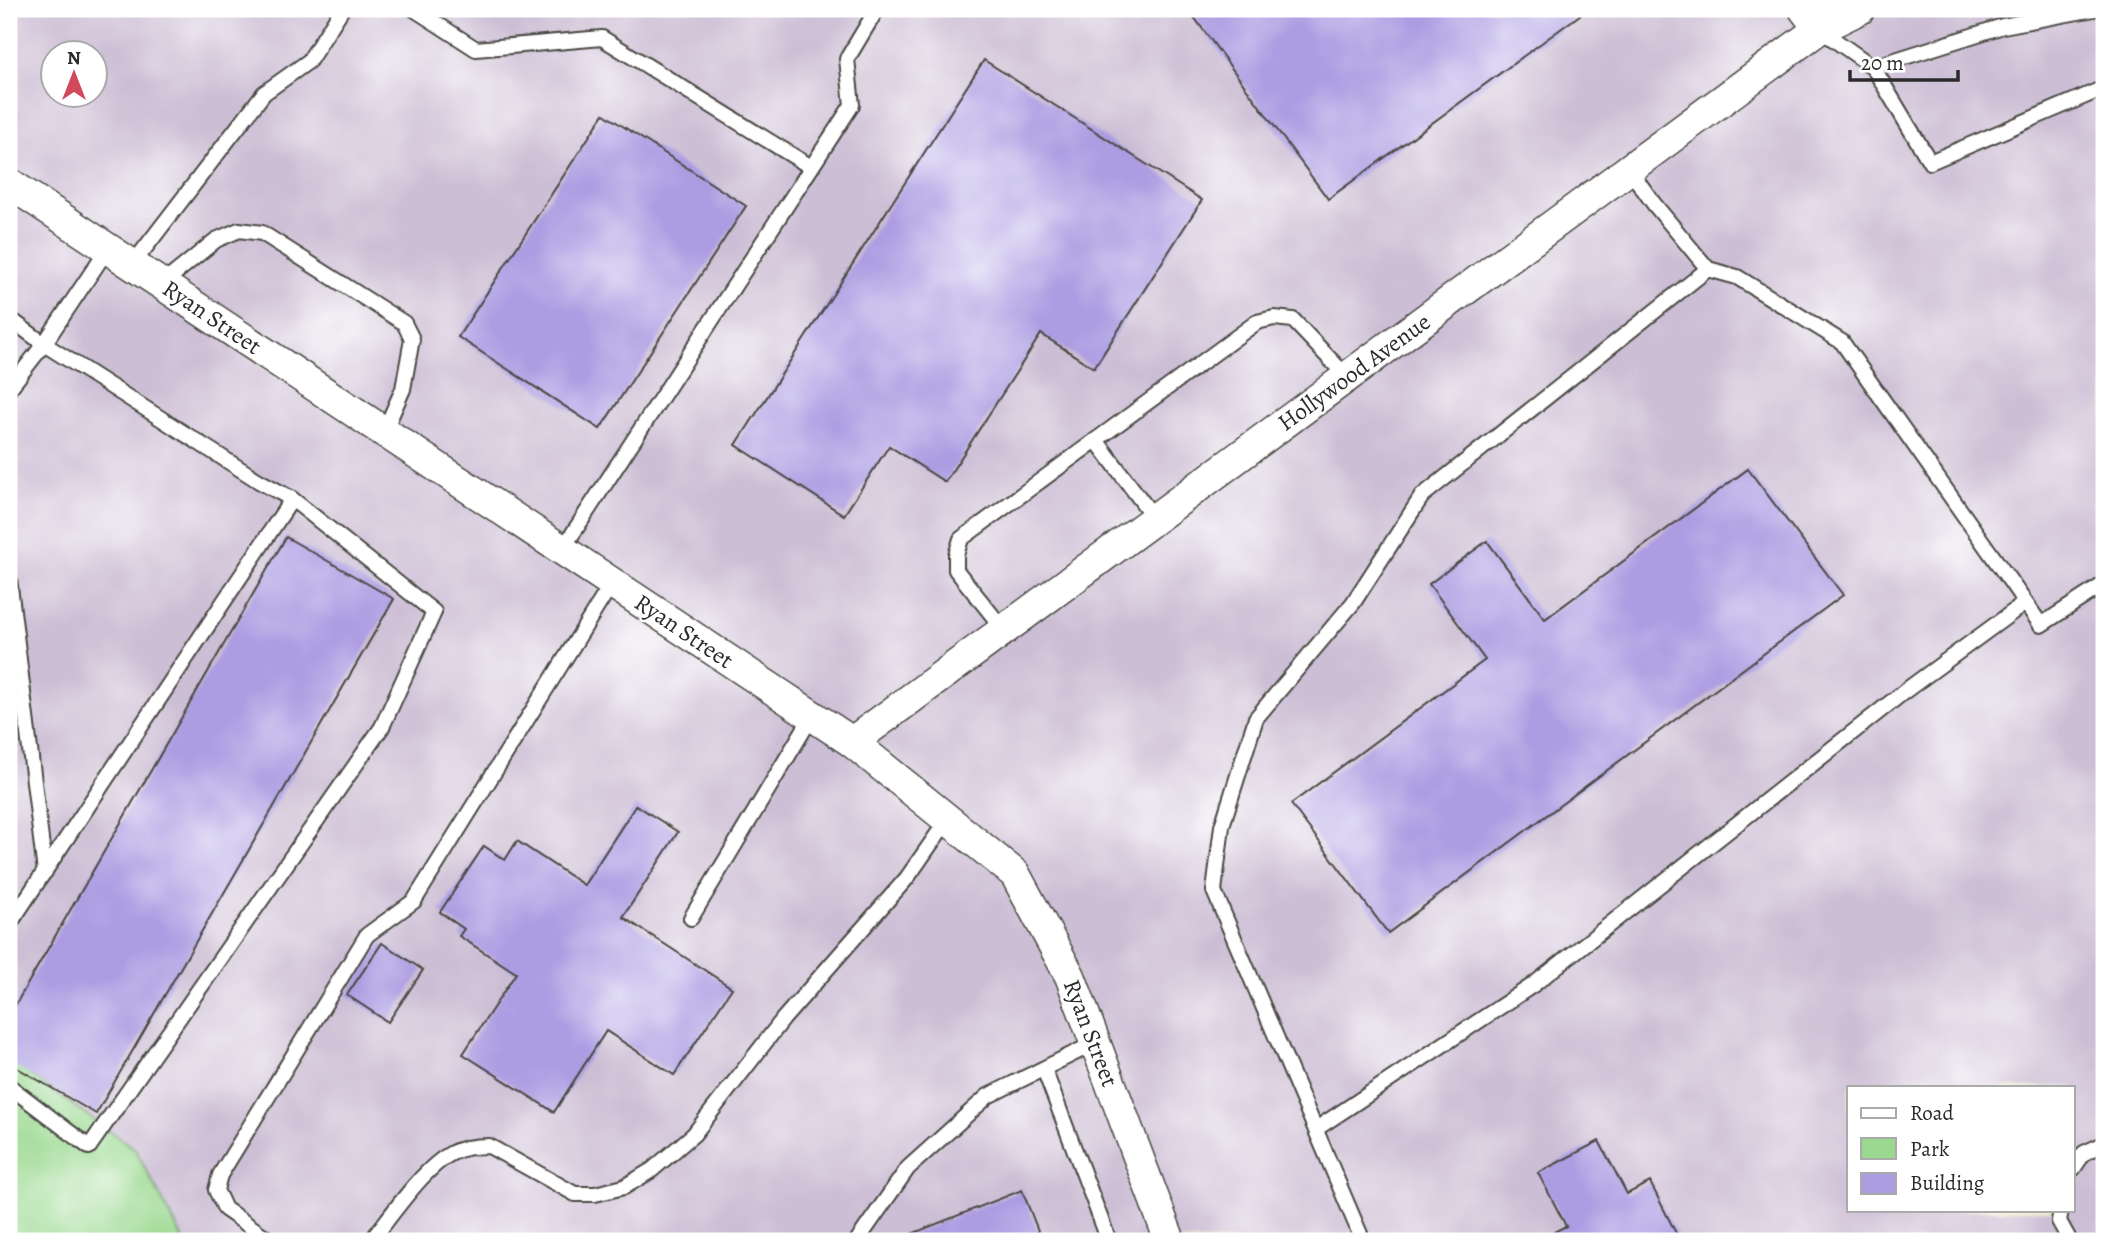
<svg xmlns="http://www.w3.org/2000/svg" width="2113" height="1250" viewBox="0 0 2113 1250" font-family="Alegreya,serif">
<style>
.industrial{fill:#ccbed4;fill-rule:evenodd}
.green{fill:#99d88e;stroke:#62825c;stroke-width:2}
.building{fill:#ac9de2}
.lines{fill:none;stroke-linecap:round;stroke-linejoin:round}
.service-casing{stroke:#484743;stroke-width:18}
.minor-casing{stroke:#484743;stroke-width:33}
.service{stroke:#fff;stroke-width:14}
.minor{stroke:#fff;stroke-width:30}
.labels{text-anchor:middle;stroke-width:5;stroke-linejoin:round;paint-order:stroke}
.street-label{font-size:24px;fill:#2b2b2b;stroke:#fff}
</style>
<rect width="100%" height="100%" fill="#fff"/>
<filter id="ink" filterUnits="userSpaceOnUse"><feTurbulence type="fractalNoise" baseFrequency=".0143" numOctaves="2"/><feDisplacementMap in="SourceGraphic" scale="14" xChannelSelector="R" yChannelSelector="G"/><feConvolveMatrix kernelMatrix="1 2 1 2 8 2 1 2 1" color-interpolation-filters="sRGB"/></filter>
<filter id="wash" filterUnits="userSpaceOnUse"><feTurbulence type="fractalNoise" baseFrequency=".00686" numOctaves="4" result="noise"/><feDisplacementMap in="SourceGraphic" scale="28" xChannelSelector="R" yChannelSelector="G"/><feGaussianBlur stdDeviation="1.57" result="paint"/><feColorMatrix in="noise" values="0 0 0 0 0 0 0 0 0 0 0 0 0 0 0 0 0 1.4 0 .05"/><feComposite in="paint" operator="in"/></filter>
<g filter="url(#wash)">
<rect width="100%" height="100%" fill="#efe8ce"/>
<path class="industrial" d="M9,9H2104V1241H25L9,1227ZM52,52H94V94H52ZM1849,1087H2073V1210H1849Z"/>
<polygon class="green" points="9,1060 135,1149 184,1241 9,1241"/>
<g id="blocks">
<g class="building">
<polygon points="1188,9 1588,9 1328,199"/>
<polygon points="984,60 1202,200 1094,368 1041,334 945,482 889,446 844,515 736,445"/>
<polygon points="604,114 746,206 600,429 458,337"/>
<polygon points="1748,469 1843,595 1388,933 1291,804 1485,660 1429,584 1487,541 1545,619"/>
<polygon points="286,537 394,599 96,1114 9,1063 9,1016"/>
<polygon points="636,805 678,832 623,917 732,988 674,1075 606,1031 554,1112 463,1054 516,973 459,936 464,929 440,912 484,846 505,860 517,841 584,885"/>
<polygon points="382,943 423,970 388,1022 347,995"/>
<polygon points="1599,1141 1627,1194 1650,1182 1680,1241 1547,1241 1544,1237 1566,1226 1538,1173"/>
<polygon points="1022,1190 1042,1241 902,1241 901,1238"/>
</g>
</g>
</g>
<g filter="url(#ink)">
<use href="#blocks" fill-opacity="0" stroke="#484743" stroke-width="2"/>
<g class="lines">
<g class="service-casing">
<g id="service">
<polyline points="414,9 476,49 602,38 811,167"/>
<polyline points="1819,29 1873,67 1930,162 2104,88"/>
<polyline points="1873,67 2003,26 2094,9"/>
<polyline points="1629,169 1654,204 1708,269 1737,277 1842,342 2041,625 2104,584"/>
<polyline points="132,265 264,93 309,61 342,9"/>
<polyline points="162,284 216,240 239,230 262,233 404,323 412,339 403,389 384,432"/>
<polyline points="9,318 44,344 259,481 292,499 9,925"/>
<polyline points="9,389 44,344 108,248"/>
<polyline points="1096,440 1155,519"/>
<polyline points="562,550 852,105 847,59 877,9"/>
<polyline points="9,578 45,872"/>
<polyline points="1004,630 956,570 956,555 961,539 1257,322 1274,318 1293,320 1347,377"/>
<polyline points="691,918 812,716"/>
<polyline points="1044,1069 1109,1241"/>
<polyline points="9,1086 89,1147 382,727 434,612 292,499"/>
<polyline points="1316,1129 1533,985 1905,691 2025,603"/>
<polyline points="2073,1169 2084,1153 2104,1144"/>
<polyline points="2061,1210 2059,1221 2070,1241"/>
<polyline points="271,1241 225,1209 216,1190 220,1175 367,935 414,901 612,583"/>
<path d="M371,1241C391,1216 424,1167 452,1153C463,1147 477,1146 489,1146L575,1194H595L624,1187L652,1170L694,1134L784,1018L907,878L948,819"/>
<polyline points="857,1241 908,1168 988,1096 1095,1043"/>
<polyline points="1363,1241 1214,891 1222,826 1256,718 1353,603 1422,496 1708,269"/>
</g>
</g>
<g class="minor-casing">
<g id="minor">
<polyline points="1804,9 1819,29"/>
<polyline points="9,183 852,742 1015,874 1070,976 1170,1241"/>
<polyline points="852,742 1819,29 1860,9"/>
</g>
</g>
<use href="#service" class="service"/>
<use href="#minor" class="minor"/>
</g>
</g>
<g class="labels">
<g class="street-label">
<text transform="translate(212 317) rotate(34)" y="8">Ryan Street</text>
<text transform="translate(1354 372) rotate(-36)" y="8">Hollywood Avenue</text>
<text transform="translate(684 631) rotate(34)" y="8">Ryan Street</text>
<text transform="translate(1091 1033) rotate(69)" y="8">Ryan Street</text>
</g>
</g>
<rect width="2113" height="1250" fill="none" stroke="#fff" stroke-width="35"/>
<rect x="1847" y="1086" width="228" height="126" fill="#ffffff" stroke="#aaaaaa" stroke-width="2"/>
<rect x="1861" y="1108" width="35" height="10" fill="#ffffff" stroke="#aaaaaa" stroke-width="2"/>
<text x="1910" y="1120" font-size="21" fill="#2b2b2b">Road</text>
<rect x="1861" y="1138" width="35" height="21" fill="#99d88e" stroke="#aaaaaa" stroke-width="2"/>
<text x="1910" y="1156" font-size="21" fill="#2b2b2b">Park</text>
<rect x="1861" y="1173" width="35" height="21" fill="#ac9de2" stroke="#aaaaaa" stroke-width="2"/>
<text x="1910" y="1190" font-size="21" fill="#2b2b2b">Building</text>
<g transform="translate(74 74)"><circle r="33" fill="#ffffff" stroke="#aaaaaa" stroke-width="2"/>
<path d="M0-5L12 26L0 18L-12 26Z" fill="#d1495b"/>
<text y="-10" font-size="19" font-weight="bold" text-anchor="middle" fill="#2b2b2b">N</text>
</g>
<path d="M1850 70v10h108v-10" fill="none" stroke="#2b2b2b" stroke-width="3.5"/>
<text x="1861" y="70" font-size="21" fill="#2b2b2b" stroke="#ffffff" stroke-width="5" paint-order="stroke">20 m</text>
</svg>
